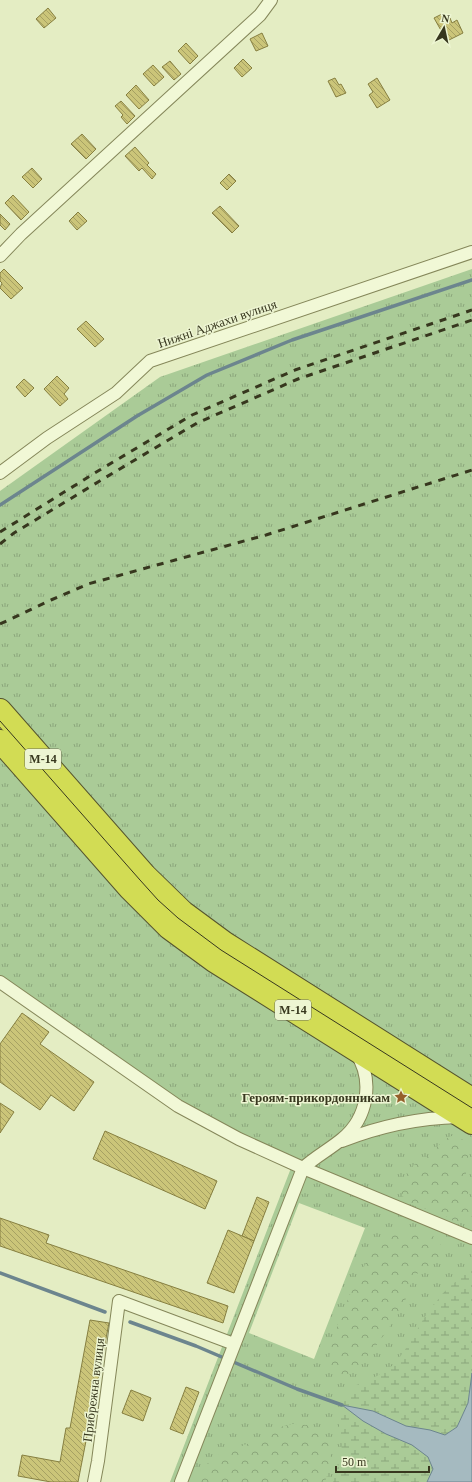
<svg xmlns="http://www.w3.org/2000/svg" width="472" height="1482" viewBox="0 0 472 1482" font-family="Georgia,serif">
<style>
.grass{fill:url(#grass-tufts);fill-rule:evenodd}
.forest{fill:url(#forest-crowns)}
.wetland{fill:url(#wetland-marsh)}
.water{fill:#a5bac0;stroke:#6c858e}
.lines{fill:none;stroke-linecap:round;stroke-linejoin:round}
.stream{stroke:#6c858e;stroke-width:3.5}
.building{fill:url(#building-back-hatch);stroke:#867f40}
.street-casing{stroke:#85875a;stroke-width:14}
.highway-casing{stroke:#55542e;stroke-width:24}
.street{stroke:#f1f8d6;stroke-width:12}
.highway{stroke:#d2dc54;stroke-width:22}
.tram{stroke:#37371e;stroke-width:1}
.rail{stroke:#37371e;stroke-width:3;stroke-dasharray:7 7;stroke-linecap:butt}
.labels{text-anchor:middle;stroke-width:3;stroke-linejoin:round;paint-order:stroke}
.shield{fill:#edf5d2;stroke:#6e7054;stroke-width:1}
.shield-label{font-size:12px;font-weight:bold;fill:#37371e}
.street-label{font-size:13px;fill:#37371e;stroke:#edf5d2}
.poi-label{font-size:13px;font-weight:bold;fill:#37371e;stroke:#edf5d2;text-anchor:end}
</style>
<defs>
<pattern id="grass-tufts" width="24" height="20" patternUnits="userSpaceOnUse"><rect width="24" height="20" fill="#aacb97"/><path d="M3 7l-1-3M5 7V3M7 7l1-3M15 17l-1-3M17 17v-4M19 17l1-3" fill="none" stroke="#8ba67b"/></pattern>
<pattern id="forest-crowns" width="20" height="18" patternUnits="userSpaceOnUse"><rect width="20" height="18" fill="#aacb97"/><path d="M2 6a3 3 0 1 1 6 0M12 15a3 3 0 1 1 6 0" fill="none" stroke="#8ba67b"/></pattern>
<pattern id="wetland-marsh" width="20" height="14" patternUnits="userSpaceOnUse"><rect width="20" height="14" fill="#aacb97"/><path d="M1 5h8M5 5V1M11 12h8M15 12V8" fill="none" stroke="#8ba67b"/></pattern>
<pattern id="building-back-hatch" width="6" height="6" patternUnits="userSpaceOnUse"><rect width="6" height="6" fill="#cbc579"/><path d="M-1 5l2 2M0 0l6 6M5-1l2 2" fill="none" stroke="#a6a163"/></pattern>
</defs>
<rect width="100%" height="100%" fill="#e4edc3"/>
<g class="grass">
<polygon points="472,269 472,1094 206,925 0,703 0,491 160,377"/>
<path d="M0,748L127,892L472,1129V1373L427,1482H170L291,1168L237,1144L0,988ZM299,1203L365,1228L314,1359L249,1333Z"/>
</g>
<g class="forest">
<path d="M451,1136C457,1137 464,1138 467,1145C471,1155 465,1169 466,1179C467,1193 472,1205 471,1219C456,1227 452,1219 440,1213C430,1208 413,1209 405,1199C396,1189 406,1171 415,1164C419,1161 424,1159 428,1156C437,1148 441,1141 451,1136Z"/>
<path d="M403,1230L428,1233L439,1240C448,1266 431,1260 417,1274C411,1280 409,1289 407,1296C401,1313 366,1363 352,1372C345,1377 334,1375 331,1368C321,1348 365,1258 380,1242C387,1234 393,1232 403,1230Z"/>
<path d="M292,1424C333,1423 337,1449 325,1482H197C207,1450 236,1449 261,1439C268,1436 274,1430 280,1427C284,1426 288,1425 292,1424Z"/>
</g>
<polygon class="wetland" points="472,1270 472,1373 468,1403 457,1427 445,1435 430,1430 406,1426 373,1411 343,1405 363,1421 386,1434 411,1445 428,1457 434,1469 427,1482 333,1482 339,1463 342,1445 339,1426 340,1415 342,1405 354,1386 377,1376 395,1364 409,1344 424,1318 443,1293 464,1274"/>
<polygon class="water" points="472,1373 472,1482 427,1482 433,1469 428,1457 412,1445 386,1434 363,1421 342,1405 373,1411 406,1426 430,1430 445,1435 457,1427 468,1403"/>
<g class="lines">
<g class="stream">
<polyline points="0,505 137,416 207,375 292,340 472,280"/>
<polyline points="0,1273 105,1312"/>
<polyline points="130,1322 196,1346 297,1389 342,1405"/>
</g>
</g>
<g class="building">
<polygon points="48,8 56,18 44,28 36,19"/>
<polygon points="442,14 446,20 450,18 452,23 457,20 463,33 447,41 434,18"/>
<polygon points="262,33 268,46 256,51 250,39"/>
<polygon points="186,43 198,56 190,64 178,51"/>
<polygon points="243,59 252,68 242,77 234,68"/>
<polygon points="170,61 181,74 174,80 162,67"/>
<polygon points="153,65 164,77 154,86 143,74"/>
<polygon points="335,78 339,85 341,84 346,93 336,97 328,81"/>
<polygon points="377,78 390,100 377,108 369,95 373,92 368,84"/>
<polygon points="136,85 149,100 139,109 126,95"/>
<polygon points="121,101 135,116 127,124 121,117 123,115 115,106"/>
<polygon points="82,134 96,149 86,159 71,144"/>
<polygon points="135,147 149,163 147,165 156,174 152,179 142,168 139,171 125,156"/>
<polygon points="32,168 42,179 33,188 22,177"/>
<polygon points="229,174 236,181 227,190 220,183"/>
<polygon points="13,195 29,212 21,220 5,203"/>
<polygon points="220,206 239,226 232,233 212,213"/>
<polygon points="78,212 87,221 77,230 69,221"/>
<polygon points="0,214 10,224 5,230 0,225"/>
<polygon points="4,269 23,288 11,299 0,288 2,283 0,281 0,273"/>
<polygon points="86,321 104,339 95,347 77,329"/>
<polygon points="57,376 69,388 64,394 68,399 60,406 44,389"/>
<polygon points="24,379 34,388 25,397 16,387"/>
<polygon points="22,1013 49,1032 40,1044 94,1082 74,1111 51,1095 40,1110 0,1082 0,1044"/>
<polygon points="0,1103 14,1112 0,1133"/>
<polygon points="105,1131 217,1181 205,1209 93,1159"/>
<polygon points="257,1197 269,1202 254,1241 242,1236"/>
<polygon points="0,1218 49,1235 46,1243 228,1306 223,1323 0,1246"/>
<polygon points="228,1230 254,1241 234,1293 207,1283"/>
<polygon points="90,1320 109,1323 78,1482 51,1482 18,1476 22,1455 60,1462 66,1428 70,1428"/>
<polygon points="186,1387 199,1392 183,1434 170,1429"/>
<polygon points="131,1390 151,1398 143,1421 122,1413"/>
</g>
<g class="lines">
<g class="street-casing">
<g id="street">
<polyline points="0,256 21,234 260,15 271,0"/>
<polyline points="0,473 47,438 116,393 150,361 472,252"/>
<polyline points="0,982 178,1106 239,1139 303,1168 472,1238"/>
<path d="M342,1141C380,1126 418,1118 459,1117"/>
<polyline points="94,1482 98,1461 119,1301 234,1344"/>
<path d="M181,1482L303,1168C315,1157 330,1149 342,1139C368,1118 374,1080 356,1053"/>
</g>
</g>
<g class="highway-casing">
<g id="highway">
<polyline points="0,710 145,875 183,912 225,943 472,1099"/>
<polyline points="0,741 130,889 169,928 214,961 472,1123"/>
</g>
</g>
<use href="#street" class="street"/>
<use href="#highway" class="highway"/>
<polyline class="tram" points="0,721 140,880 158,900 178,918 221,950 472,1108"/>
<g class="rail">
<polyline points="0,532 98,471 192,415 295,370 472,310"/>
<polyline points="0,544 14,533 103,479 197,423 298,379 472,320"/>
<polyline points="0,624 51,600 88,584 266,535 472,470"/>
</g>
</g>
<defs>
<g id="sight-bare" transform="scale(1.08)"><path d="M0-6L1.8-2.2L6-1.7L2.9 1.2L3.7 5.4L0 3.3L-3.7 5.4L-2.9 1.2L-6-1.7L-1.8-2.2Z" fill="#95602b" stroke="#edf5d2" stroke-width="2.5" paint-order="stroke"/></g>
</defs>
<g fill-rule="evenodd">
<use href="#sight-bare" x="401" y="1097"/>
</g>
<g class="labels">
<g class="shield">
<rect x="25" y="749" width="36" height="20" rx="3"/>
<rect x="275" y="1000" width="36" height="20" rx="3"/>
</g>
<g class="shield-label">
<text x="43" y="763">М-14</text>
<text x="293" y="1014">М-14</text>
</g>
<g class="street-label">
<text transform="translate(217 323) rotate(-19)" y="5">Нижні Аджахи вулиця</text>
<text transform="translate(93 1390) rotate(-83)" y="5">Прибрежна вулиця</text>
</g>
<g class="poi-label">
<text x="390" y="1102">Героям-прикордонникам</text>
</g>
</g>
<g transform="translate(444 28) rotate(9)" stroke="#edf5d2" stroke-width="3" paint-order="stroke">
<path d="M0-3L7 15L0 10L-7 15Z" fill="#37371e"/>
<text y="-6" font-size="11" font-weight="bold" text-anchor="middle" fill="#37371e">N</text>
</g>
<path d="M336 1466v6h93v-6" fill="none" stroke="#37371e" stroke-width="2"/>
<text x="342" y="1466" font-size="12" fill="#37371e" stroke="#edf5d2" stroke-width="3" paint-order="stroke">50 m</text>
</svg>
